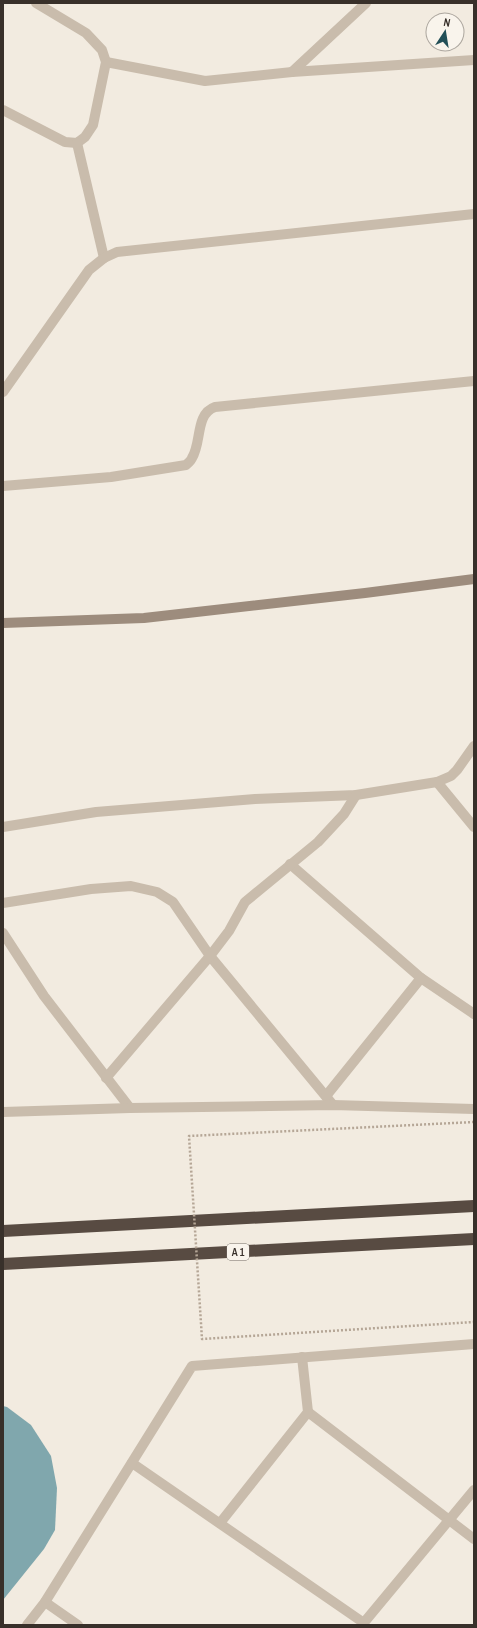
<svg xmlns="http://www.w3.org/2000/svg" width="477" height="1628" viewBox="0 0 477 1628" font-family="'Archivo Narrow',sans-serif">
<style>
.water{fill:#80a7ad}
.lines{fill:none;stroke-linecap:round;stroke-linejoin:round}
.street{stroke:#c9bcac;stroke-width:10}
.secondary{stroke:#9d8c7d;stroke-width:10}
.highway{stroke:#584b42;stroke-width:12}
.path-bridge{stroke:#b5a696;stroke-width:2.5;stroke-dasharray:2 2;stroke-linecap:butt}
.labels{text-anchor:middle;stroke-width:3;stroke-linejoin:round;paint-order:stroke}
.shield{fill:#f9f4ec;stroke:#726b64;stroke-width:1}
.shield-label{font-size:10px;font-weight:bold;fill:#38302a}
</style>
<rect width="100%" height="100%" fill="#f2ebe0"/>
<polygon class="water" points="3,1406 7,1407 31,1425 51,1456 57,1488 55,1530 44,1549 3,1600"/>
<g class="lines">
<g class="street">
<polyline points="106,62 205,81 292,72 474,60"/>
<polyline points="292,72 366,3"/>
<polyline points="3,110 65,142 77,143 85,137 93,125 106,62 102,50 86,33 36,3"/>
<polyline points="77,143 104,258"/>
<polyline points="3,392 89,270 104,258 117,252 474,214"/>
<path d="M3,486L111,477L186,465C188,463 191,461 192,458C202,442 195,414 215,407L474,381"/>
<polyline points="437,782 474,827"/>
<polyline points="3,827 96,812 255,799 356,795 437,782 451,776 457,770 474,746"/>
<polyline points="290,864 421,978 474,1014"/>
<polyline points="3,903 91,889 131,886 157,892 173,902 210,956 333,1105"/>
<polyline points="3,933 44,996 130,1108"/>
<polyline points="106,1078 210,956 229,931 245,902 318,842 344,814 356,795"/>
<polyline points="326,1096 421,978"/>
<polyline points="3,1112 130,1108 333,1105 474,1109"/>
<polyline points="308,1412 474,1539"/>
<polyline points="132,1463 364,1623"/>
<polyline points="220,1523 308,1412 302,1357"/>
<polyline points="45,1602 78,1625"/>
<polyline points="27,1625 45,1602 192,1366 474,1344"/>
<polyline points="362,1625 474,1490"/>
</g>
<polyline class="secondary" points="3,623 144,618 365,593 474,579"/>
<g class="highway">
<polyline points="3,1231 474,1206"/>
<polyline points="3,1264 474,1239"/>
</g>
<polyline class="path-bridge" points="474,1122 189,1136 202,1339 474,1322"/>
</g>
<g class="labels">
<rect class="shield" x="227" y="1244" width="22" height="16" rx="3"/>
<g class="shield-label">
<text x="238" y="1256">A 1</text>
</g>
</g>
<rect width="477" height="1628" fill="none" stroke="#38302a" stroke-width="8"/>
<g transform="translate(445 32) rotate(12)"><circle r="19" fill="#f9f4ec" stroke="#aca69e"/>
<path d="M0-3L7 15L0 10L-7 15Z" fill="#224f57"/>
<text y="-6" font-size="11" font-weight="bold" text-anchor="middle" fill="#38302a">N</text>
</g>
</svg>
